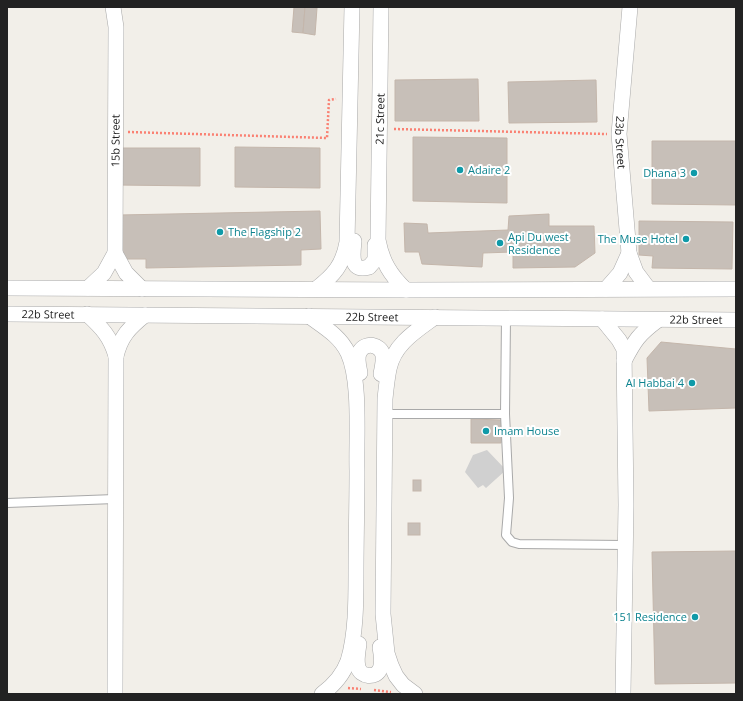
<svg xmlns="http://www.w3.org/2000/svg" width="743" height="701" viewBox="0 0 743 701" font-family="'Open Sans',sans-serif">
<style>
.religious{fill:#d0d0d0}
.building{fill:#c7bfb8;stroke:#c4b6ab}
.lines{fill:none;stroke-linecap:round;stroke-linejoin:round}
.lane-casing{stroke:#a9a9a9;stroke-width:10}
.street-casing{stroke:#a9a9a9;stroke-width:16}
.path{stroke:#fa8072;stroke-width:2.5;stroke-dasharray:2 2;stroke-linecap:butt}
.lane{stroke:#fff;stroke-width:8}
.street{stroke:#fff;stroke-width:15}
.culture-dot{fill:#0f9aa8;stroke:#fff;stroke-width:1.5}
.labels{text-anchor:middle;stroke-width:4;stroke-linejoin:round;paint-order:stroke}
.street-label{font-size:11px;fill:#222;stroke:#fff}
.culture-label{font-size:11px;fill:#0d838f;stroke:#fff;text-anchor:start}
</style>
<rect width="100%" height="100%" fill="#f2efe9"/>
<polygon class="religious" points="487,450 506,470 486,488 483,485 478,488 465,472 473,455"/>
<g class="building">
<polygon points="294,7 305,7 303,33 292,32"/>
<polygon points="305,7 317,8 315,35 303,33"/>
<polygon points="478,79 479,121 395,121 395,80"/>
<polygon points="596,80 597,122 509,123 508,82"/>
<polygon points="413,137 507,138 507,203 413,201"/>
<polygon points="652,141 736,141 736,205 652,204"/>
<polygon points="235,147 320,148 320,188 235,187"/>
<polygon points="118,148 200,148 200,186 117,185"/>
<polygon points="320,211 321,249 301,250 301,265 146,268 146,259 120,259 119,215"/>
<polygon points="549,214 549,226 594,226 595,253 575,267 513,268 513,252 483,253 482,267 422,264 419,252 405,252 404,223 427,224 428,233 508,230 509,216"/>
<polygon points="639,221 733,222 732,269 652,268 653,256 639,255"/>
<polygon points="661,342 736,349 736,408 649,411 647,358"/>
<polygon points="471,419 502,420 501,443 471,443"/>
<rect x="413" y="480" width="8" height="11"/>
<rect x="408" y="523" width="12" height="12"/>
<polygon points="736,551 736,683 655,684 652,552"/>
</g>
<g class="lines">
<g class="lane-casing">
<g id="lane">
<polyline points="386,414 505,414 509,498 506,535 512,542 519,544 625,545"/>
<polyline points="505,414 506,318"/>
<polyline points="7,503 115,499"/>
</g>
</g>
<g class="street-casing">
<g id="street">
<path d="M381,7L378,240C382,261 390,275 406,290"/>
<path id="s1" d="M630,7L619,134L629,253L636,272L648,288"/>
<path d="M354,241C353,253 349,273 369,267L375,260V245"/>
<polyline points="115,253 126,273 142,289"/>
<polyline points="7,288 406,290 736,289"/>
<path id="s2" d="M88,288L104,273L115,253L116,27L113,7"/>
<path d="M316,289C334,275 343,265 347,242L352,7"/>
<polyline points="606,289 620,273 629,253"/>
<path id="s3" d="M7,314L736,320"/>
<path d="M87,314C102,328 110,336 116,356"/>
<path d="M309,316C324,327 340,336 348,353C361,381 356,439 357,471C357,505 356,539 356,574C356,601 356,635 348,661C343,675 334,685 322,694"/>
<polyline points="602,319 619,340 624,349 626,505 623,694"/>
<path d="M624,361C635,340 639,334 658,320"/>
<path d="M360,373C359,367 356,357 360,351C366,342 380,344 383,355C384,361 382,368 381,374"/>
<path d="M359,644C358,651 356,660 358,667C360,677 376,679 380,669C383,663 381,653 380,647"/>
<path d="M115,694L116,356C121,336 129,328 145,315"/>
<path d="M415,694L403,685L396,676L391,665L387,653L383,614L385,399C386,389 387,379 389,369C394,344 416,331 435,317"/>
</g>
</g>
<g class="path">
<polyline points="394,129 607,134"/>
<polyline points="128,132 327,138 329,100 336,99"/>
<polyline points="348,688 361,689"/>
<polyline points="374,690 391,692"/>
</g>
<use href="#lane" class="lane"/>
<use href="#street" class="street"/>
</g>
<g class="culture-dot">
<circle cx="460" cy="170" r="4"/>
<circle cx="694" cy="173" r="4"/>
<circle cx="220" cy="232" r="4"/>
<circle cx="686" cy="239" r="4"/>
<circle cx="500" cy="243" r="4"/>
<circle cx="692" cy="383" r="4"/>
<circle cx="486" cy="431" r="4"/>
<circle cx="695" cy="617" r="4"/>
</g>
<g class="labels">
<g class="street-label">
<text transform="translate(380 119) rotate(-89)" y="4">21c Street</text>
<text dy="4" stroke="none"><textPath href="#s2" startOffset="157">15b Street</textPath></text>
<text dy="4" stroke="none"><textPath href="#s1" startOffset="136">23b Street</textPath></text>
<text dy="4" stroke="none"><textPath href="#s3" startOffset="41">22b Street</textPath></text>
<text dy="4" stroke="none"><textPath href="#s3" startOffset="365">22b Street</textPath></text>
<text dy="4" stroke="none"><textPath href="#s3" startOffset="689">22b Street</textPath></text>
</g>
<g class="culture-label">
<text x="468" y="174">Adaire 2</text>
<text x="686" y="177" text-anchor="end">Dhana 3</text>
<text x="228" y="236">The Flagship 2</text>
<text x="508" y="241">Api Du west<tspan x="508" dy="13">Residence</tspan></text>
<text x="678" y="243" text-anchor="end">The Muse Hotel</text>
<text x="684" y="387" text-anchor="end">Al Habbai 4</text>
<text x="494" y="435">Imam House</text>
<text x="687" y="621" text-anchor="end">151 Residence</text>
</g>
</g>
<rect width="743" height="701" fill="none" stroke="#222222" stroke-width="16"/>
</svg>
